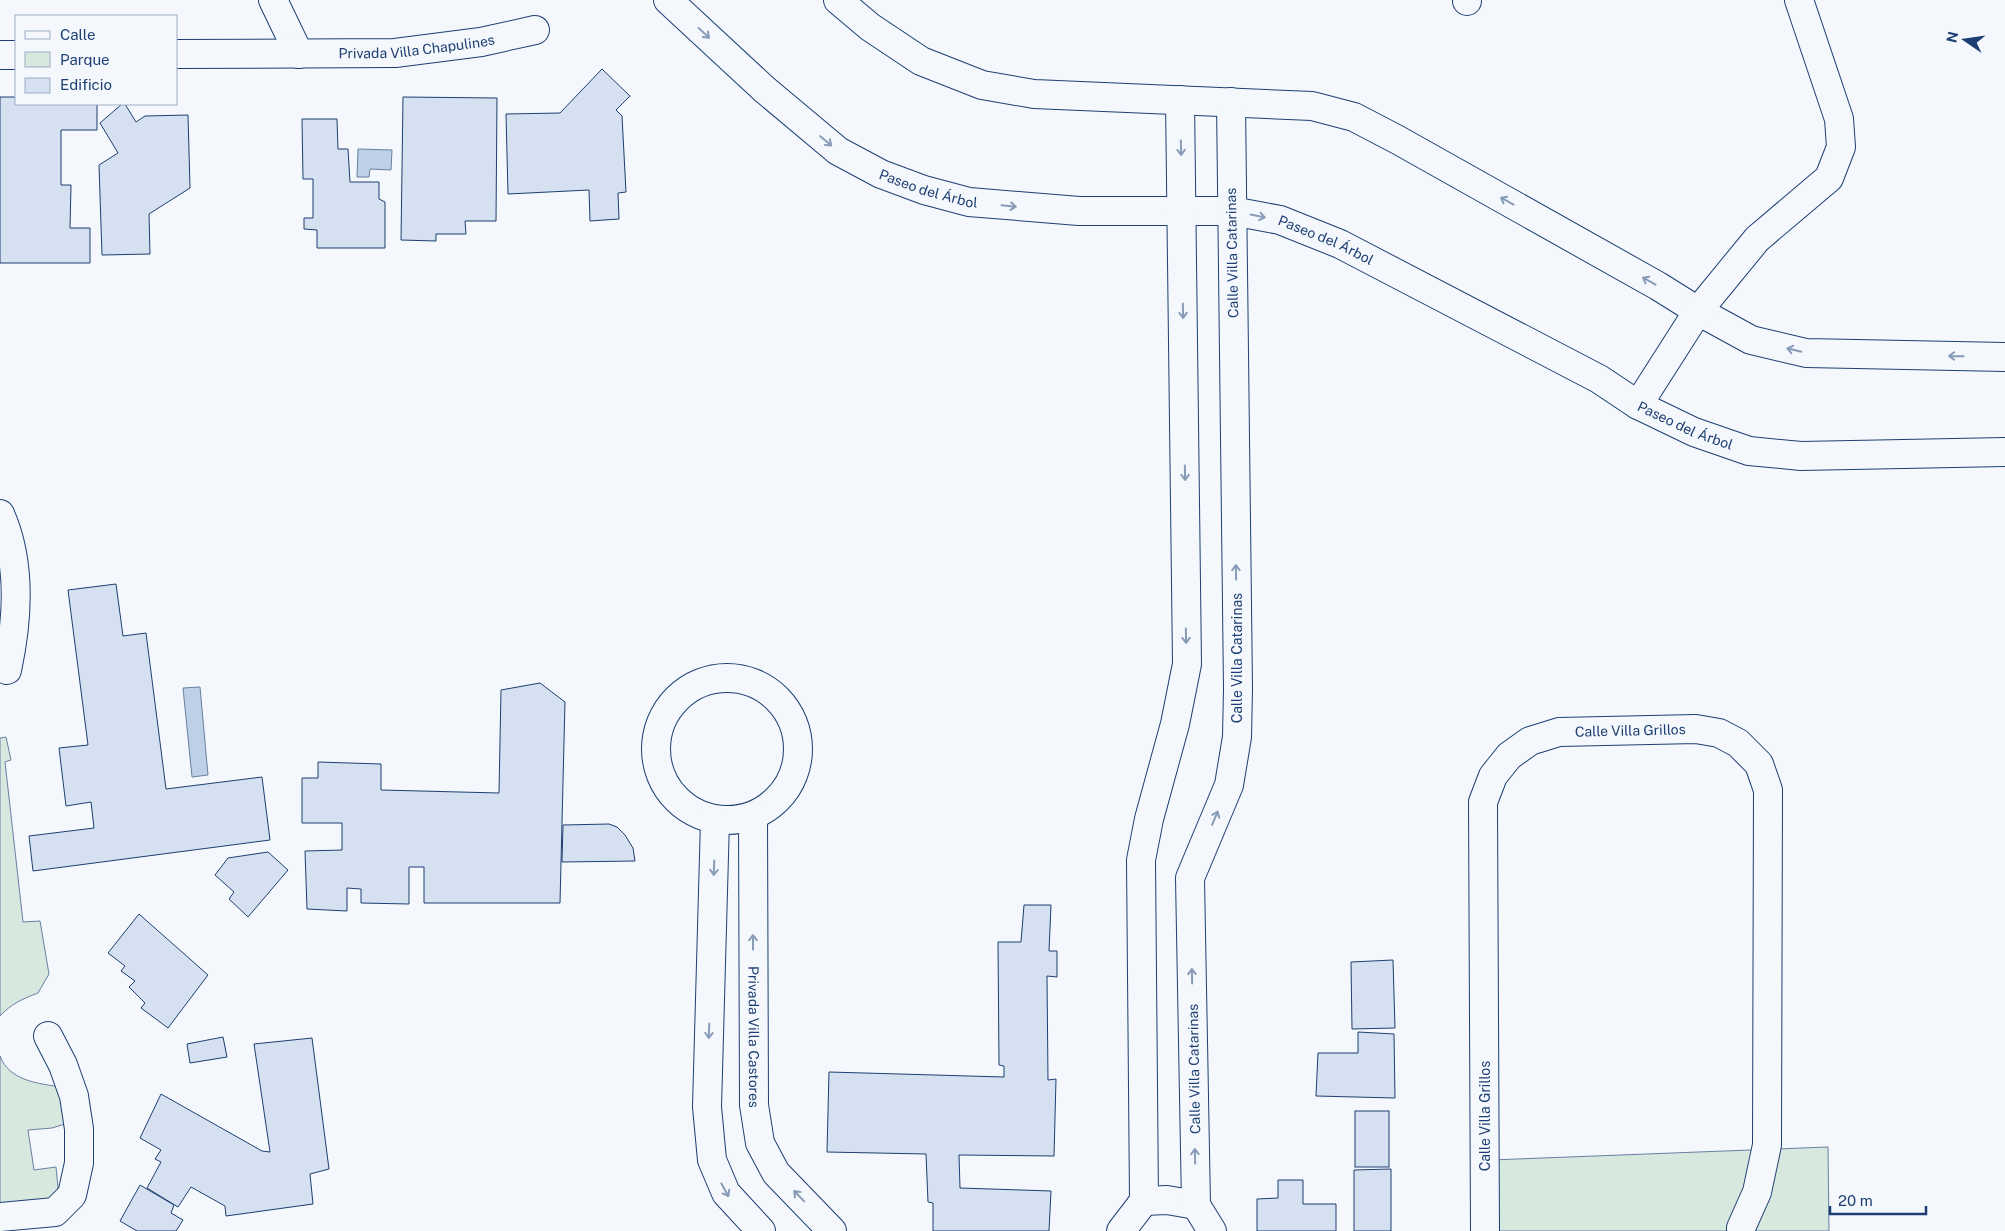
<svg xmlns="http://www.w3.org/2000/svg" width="2005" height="1231" viewBox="0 0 2005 1231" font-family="'Public Sans',sans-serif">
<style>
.green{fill:#d7e8df;stroke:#687fa3}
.water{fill:#bed0e5;stroke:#687fa3}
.building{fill:#d5e0f0;stroke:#1d3f73}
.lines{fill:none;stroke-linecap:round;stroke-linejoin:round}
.minor-casing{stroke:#1d3f73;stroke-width:30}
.minor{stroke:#f4f7fb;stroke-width:28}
.oneway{stroke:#889bb7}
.labels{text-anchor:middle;stroke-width:4;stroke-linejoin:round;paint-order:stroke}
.street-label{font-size:14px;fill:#1d3f73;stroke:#f4f7fb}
</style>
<rect width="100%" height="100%" fill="#f4f7fb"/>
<g class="green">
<path d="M6,737L11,760L5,762L23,922L40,921L49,974L38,993C22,999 11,1004 0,1016V738Z"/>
<path d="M0,1056C9,1081 40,1084 62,1087L68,1123L52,1128L28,1130L34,1170L56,1167L58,1188L55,1197L43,1200L0,1204Z"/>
<polygon points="1828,1147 1829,1231 1491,1231 1491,1160"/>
</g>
<g class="water">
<polygon points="358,149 392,150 391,170 370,169 369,177 357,177"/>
<polygon points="200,687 208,775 192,777 183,688"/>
</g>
<g class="building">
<polygon points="602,69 630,96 616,110 622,116 626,192 618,193 619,219 590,221 589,190 508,194 506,114 560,113"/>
<polygon points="0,97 16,97 16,104 97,104 97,130 61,130 61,185 71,185 70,228 90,228 90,263 0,263"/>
<polygon points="403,97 497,98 496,221 465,221 466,234 436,234 436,241 401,240"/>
<polygon points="122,104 125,104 136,122 145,116 188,115 190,188 149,214 150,254 102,255 99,165 118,153 100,123"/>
<polygon points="302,119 337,119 338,149 348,149 350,182 379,182 379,199 385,202 385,248 317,248 317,230 304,229 304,218 313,218 313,179 303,179"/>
<polygon points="116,584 123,636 146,633 166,789 262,777 270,840 33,871 29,836 94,828 91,802 66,806 59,748 88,745 68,590"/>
<polygon points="540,683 565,702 560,903 424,903 424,867 409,867 409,904 361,903 361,889 347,888 347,911 307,909 305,851 342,850 342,823 302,823 302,778 318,778 318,762 381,764 381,790 499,793 501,690"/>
<polygon points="609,824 617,827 625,835 633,848 635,861 562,862 563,825"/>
<polygon points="268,852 288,870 248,917 229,899 234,892 215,875 228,858"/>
<polygon points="1024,905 1051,905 1049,951 1057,951 1057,977 1047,976 1048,1080 1056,1079 1054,1156 959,1155 960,1188 1051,1191 1049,1231 933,1231 933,1203 928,1202 926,1154 827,1152 829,1072 1004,1077 1004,1066 999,1065 998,942 1021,942"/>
<polygon points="139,914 208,975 168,1028 141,1008 145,1003 129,987 135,981 121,971 125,966 108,953"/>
<polygon points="1393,960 1395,1028 1352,1029 1351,962"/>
<polygon points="1358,1032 1394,1034 1395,1098 1316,1096 1318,1053 1358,1053"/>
<polygon points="223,1037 227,1057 190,1063 187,1044"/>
<polygon points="312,1038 329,1169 310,1174 313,1204 226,1216 225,1206 191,1187 178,1207 147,1188 161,1162 155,1159 161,1150 140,1138 161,1094 262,1151 270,1152 254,1044"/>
<rect x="1355" y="1111" width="34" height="56"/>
<polygon points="1391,1169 1391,1231 1354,1231 1354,1170"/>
<polygon points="1278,1180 1303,1180 1303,1204 1336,1204 1336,1231 1257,1231 1257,1199 1278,1198"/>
<polygon points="140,1185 174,1205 171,1213 183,1220 176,1231 137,1231 120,1221"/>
</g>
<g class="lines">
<g class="minor-casing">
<g id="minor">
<polyline points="273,0 299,54"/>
<path id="s1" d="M668,0L764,89L838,151L881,174L924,190L969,202L1079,211H1232L1280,220L1340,244L1599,379L1638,405L1694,432L1749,451L1801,456L2005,452"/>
<polyline points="838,0 870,27 921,61 982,85 1034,94 1312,106 1354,117 1398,140 1658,286 1698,311 1751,340 1806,353 2005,357"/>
<polyline points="1467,0 1467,1"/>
<path id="s2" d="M176,54L395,53L481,42L535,30"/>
<polyline points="0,55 16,55"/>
<polyline points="1638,405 1698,311 1757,239 1829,178 1841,147 1839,119 1799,0"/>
<path d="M0,514C22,563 18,619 7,670"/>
<circle cx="727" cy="749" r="71"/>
<path id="s3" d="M753,816L754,1105L760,1143L776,1173L832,1231"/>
<polyline points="715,820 707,1107 712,1160 726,1193 761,1231"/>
<polyline points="1144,1201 1141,860 1149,819 1175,724 1187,664 1180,100"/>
<polyline points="0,1217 55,1212 72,1195 79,1163 79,1129 74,1096 63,1065 48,1036"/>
<polyline points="1121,1231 1144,1201 1167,1200 1196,1205"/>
<polyline points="1212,1231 1196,1205 1190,878 1229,785 1237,737 1238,689 1231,102"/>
<path id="s4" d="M1485,1231L1483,802L1493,776L1509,756L1530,741L1559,732L1696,729L1719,733L1738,743L1759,764L1768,790L1767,1145L1757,1192L1741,1228"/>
</g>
</g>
<use href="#minor" class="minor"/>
</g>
<defs><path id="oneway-shaft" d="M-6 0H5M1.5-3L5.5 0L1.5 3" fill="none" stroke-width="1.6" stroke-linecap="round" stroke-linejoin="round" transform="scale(1.25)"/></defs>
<g class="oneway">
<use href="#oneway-shaft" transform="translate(704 33) rotate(43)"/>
<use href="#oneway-shaft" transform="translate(826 141) rotate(40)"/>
<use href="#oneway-shaft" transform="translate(1181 148) rotate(89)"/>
<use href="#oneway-shaft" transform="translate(1507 201) rotate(-151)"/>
<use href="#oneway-shaft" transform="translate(1009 206) rotate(6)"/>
<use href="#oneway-shaft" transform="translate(1258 216) rotate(11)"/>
<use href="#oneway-shaft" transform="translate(1649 281) rotate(-151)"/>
<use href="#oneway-shaft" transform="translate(1183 311) rotate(89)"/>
<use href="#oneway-shaft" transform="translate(1794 350) rotate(-166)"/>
<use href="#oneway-shaft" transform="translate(1956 356) rotate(-179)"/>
<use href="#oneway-shaft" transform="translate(1185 473) rotate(89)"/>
<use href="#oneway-shaft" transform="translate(1236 572) rotate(-91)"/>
<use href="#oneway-shaft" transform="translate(1186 636) rotate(89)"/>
<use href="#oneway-shaft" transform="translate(1215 818) rotate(-67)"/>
<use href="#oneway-shaft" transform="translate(714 868) rotate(92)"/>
<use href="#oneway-shaft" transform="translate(753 942) rotate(-90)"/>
<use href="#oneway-shaft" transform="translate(1192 976) rotate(-91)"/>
<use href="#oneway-shaft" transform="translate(709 1031) rotate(92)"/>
<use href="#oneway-shaft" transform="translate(1195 1156) rotate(-91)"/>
<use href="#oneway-shaft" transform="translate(725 1190) rotate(61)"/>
<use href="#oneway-shaft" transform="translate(799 1196) rotate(-134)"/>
</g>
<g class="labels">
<g class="street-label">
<text dy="5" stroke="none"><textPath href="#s2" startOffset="241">Privada Villa Chapulines</textPath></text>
<text dy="5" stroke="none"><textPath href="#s1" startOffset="326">Paseo del Árbol</textPath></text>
<text dy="5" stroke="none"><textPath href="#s1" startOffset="731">Paseo del Árbol</textPath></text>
<text transform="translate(1232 253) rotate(-91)" y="5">Calle Villa Catarinas</text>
<text dy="5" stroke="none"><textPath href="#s1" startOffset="1136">Paseo del Árbol</textPath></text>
<text transform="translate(1237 658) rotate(-90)" y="5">Calle Villa Catarinas</text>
<text dy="5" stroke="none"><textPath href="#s4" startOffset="610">Calle Villa Grillos</textPath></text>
<text dy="5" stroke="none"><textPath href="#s3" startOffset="221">Privada Villa Castores</textPath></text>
<text transform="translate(1194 1069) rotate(-91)" y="5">Calle Villa Catarinas</text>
<text transform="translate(1485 1116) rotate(-90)" y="5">Calle Villa Grillos</text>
</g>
</g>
<rect x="15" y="15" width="162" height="90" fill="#f4f7fb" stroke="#9eadc5"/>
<rect x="25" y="31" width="25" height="8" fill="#f4f7fb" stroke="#9eadc5"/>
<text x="60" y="40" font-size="15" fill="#1d3f73">Calle</text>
<rect x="25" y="52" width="25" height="15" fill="#d7e8df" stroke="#9eadc5"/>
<text x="60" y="65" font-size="15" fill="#1d3f73">Parque</text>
<rect x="25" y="78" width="25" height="15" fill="#d5e0f0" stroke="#9eadc5"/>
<text x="60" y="90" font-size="15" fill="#1d3f73">Edificio</text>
<g transform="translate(1965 40) rotate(283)" stroke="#f4f7fb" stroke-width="4" paint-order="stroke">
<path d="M0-4L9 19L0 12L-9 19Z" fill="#1d3f73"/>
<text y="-8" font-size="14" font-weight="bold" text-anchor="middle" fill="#1d3f73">N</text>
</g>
<path d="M1830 1206v8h96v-8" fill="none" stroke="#1d3f73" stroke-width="2.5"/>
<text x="1838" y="1206" font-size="15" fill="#1d3f73" stroke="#f4f7fb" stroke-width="4" paint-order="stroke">20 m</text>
</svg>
